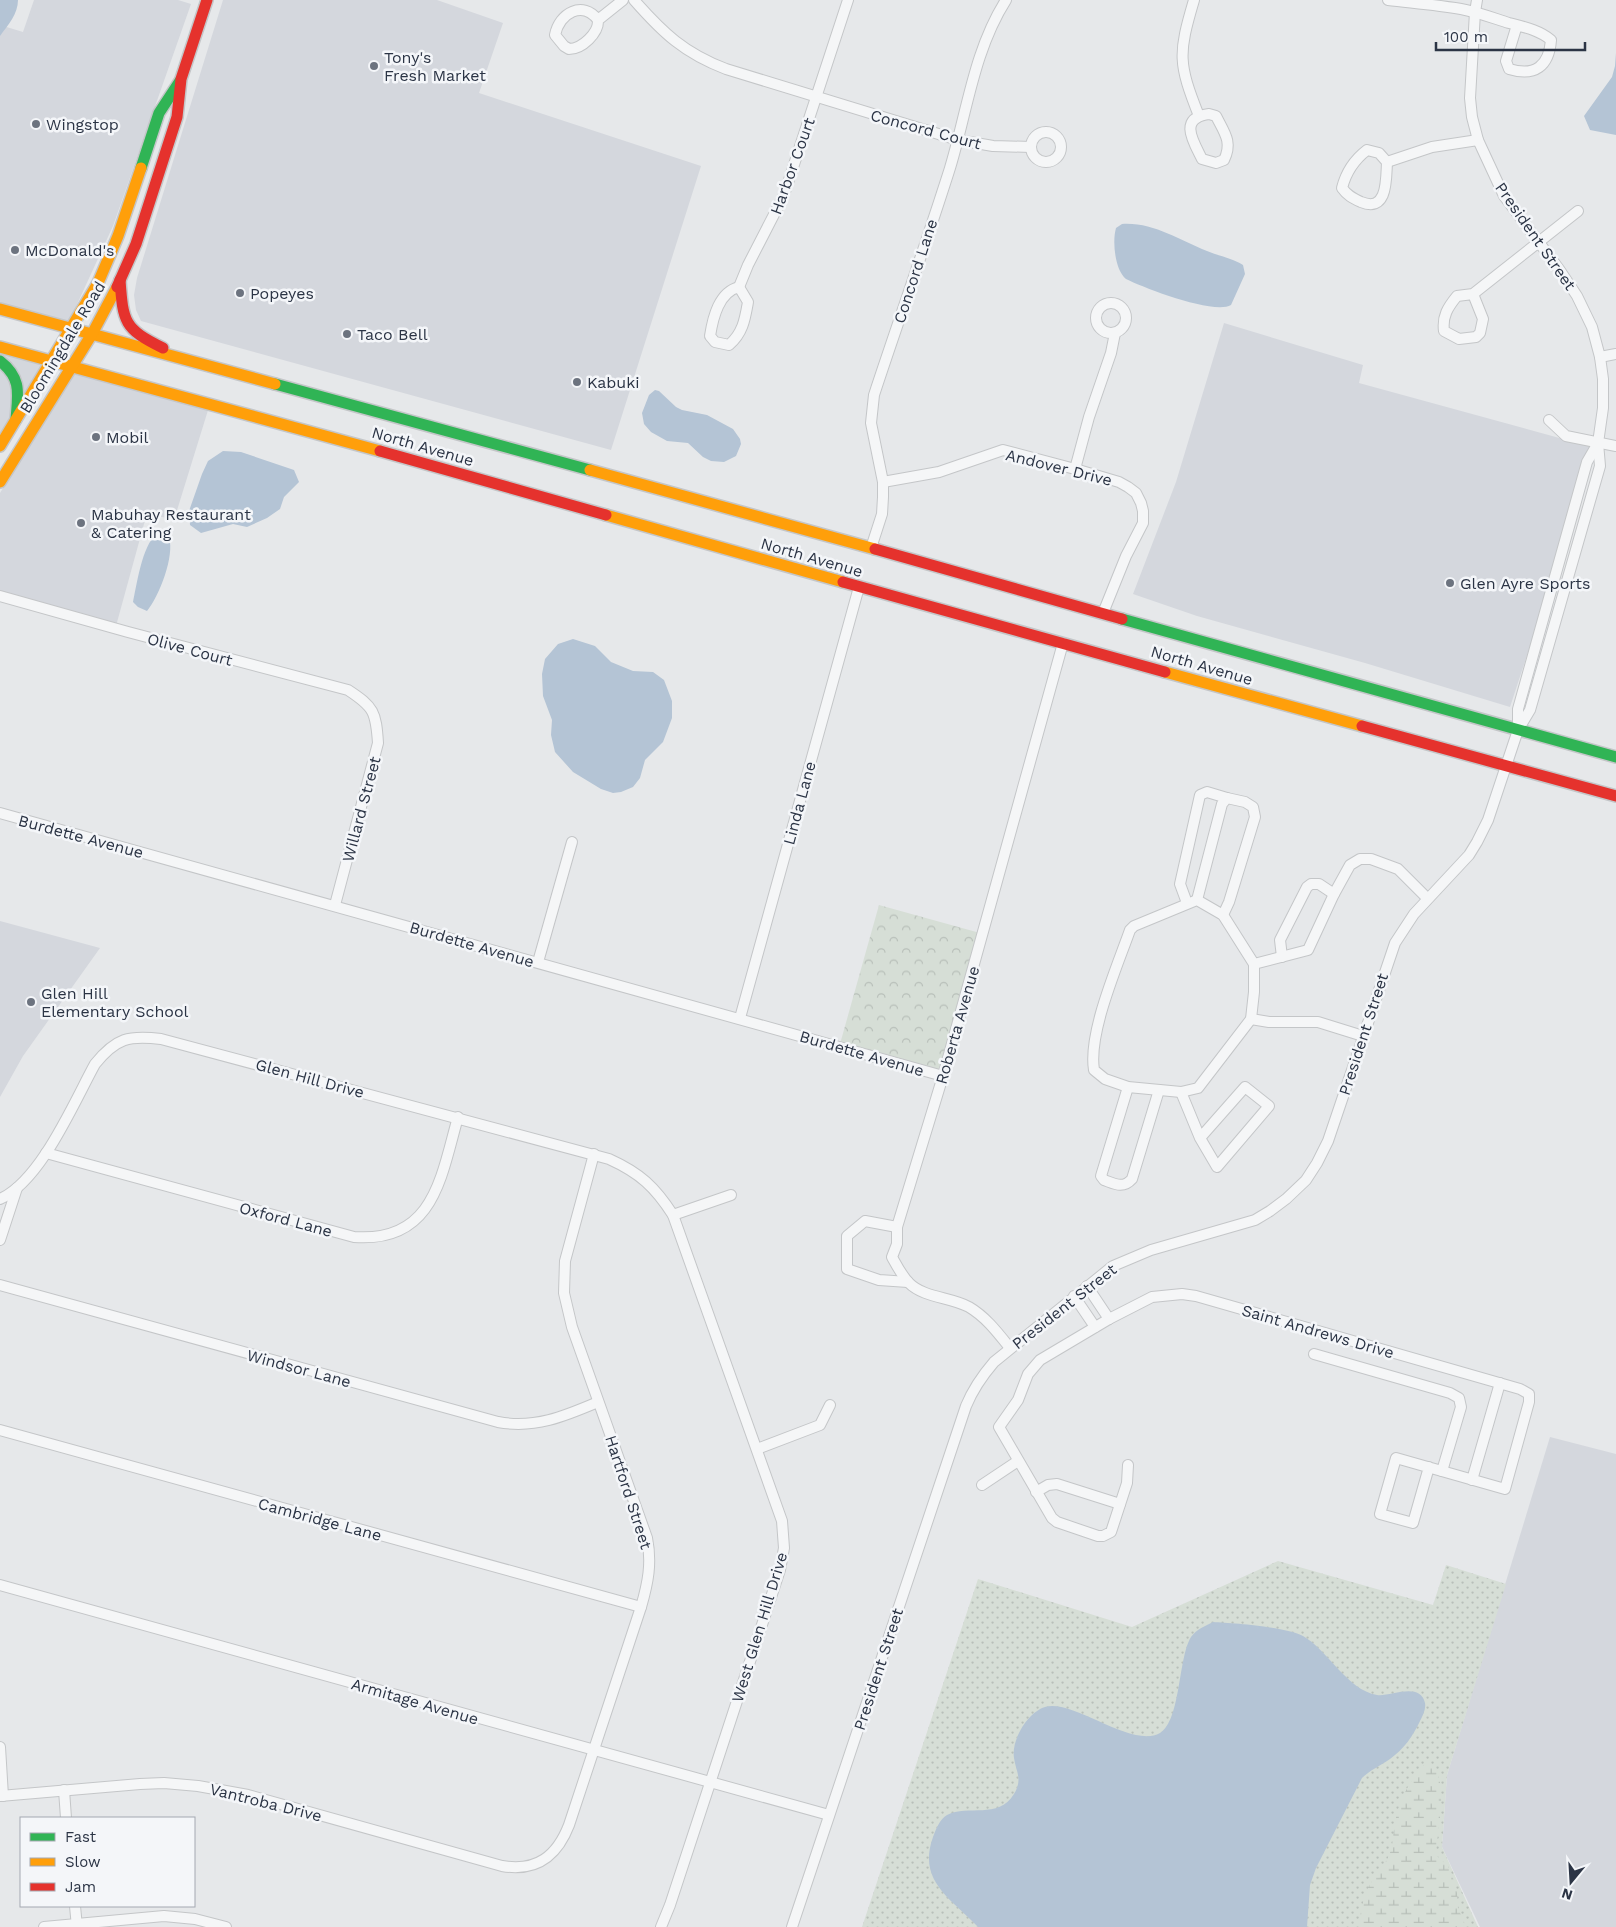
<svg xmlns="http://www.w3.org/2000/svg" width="1616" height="1927" viewBox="0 0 1616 1927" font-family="'Work Sans',sans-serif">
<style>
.built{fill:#d4d7dd}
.grass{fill:url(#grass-dots)}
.wetland{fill:url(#wetland-marsh)}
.park{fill:url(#park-crowns)}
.water{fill:#b4c4d5}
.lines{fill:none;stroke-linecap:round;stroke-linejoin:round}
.street-casing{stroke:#c4c6c8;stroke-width:12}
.fast-casing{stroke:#c4c6c8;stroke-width:14}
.slow-casing{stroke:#c4c6c8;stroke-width:14}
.jam-casing{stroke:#c4c6c8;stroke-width:14}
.street{stroke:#f5f6f7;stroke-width:10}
.fast{stroke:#30b455;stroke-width:11}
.slow{stroke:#ff9f0a;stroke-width:11}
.jam{stroke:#e5322d;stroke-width:11}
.poi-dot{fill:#6c737f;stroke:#f4f6f9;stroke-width:2}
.labels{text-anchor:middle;stroke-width:5;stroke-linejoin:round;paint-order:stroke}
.poi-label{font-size:16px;fill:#2b3445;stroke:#f4f6f9;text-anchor:start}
.street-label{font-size:16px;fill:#2b3445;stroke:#f4f6f9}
</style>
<defs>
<pattern id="grass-dots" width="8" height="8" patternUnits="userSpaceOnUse" patternTransform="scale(1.25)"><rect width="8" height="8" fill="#d6ded6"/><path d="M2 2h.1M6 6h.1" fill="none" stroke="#b8bfb9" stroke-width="1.8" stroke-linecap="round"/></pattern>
<pattern id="wetland-marsh" width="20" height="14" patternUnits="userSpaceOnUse" patternTransform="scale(1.25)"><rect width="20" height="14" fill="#d6ded6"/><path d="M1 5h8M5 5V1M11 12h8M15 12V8" fill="none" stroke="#b8bfb9"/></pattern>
<pattern id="park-crowns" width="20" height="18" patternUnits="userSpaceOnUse" patternTransform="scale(1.25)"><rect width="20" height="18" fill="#d6ded6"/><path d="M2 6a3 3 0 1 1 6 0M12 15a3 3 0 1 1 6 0" fill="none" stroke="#b8bfb9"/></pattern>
</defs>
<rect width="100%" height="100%" fill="#e6e8ea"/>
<g class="built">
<polygon points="34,0 178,0 191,4 113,226 68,324 0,305 0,25 23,32"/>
<polygon points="223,0 437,0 503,23 479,93 701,166 611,450 141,321 136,310 134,295 137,278"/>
<polygon points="1224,323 1363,365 1359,383 1592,447 1548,591 1510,707 1365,663 1197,616 1133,594 1176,482"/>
<polygon points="0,350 47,363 0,436"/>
<polygon points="75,371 209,407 174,520 147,513 116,626 0,595 0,493"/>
<polygon points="0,921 100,948 23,1056 0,1097"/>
<polygon points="1550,1437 1616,1454 1616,1927 1480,1927 1442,1847 1447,1775"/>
</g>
<polygon class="grass" points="1278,1561 1433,1605 1446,1565 1506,1584 1447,1775 1442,1847 1478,1927 862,1927 978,1579 1132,1627"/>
<path class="wetland" d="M1425,1764C1453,1768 1436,1835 1436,1855L1448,1866L1453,1878L1457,1893L1458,1908L1466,1927H1359C1360,1914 1363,1897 1369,1886C1376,1874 1385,1866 1390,1853C1394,1841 1393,1830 1396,1818C1401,1796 1410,1781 1425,1764Z"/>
<polygon class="park" points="879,905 980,933 940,1073 840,1044"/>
<g class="water">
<path d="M0,0H18C18,14 8,25 0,36Z"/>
<polygon points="1616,53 1616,135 1590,130 1584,116 1612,77 1615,66"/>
<path d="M1122,224C1153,222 1179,240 1207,251C1219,256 1232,258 1243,265L1245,274L1231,305C1214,315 1144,288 1126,279C1115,270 1112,242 1116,228Z"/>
<polygon points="655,390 659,391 676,407 682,410 707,415 733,429 740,439 741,444 736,456 724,462 711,461 703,457 688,443 667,441 651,432 644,424 642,413 649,395"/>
<polygon points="223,451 241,452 294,470 299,482 284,497 280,509 267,518 247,527 233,524 201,533 190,525 189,511 202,474 208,461"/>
<path d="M163,535L169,538C175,555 159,597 147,611L138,607L133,602C136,588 143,542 156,536C156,536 163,535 163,535Z"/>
<polygon points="573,639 595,646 611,662 633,671 653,672 664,680 672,701 672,718 663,742 645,760 640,778 633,787 621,792 613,793 601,789 573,772 555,752 551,735 552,720 543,696 542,674 545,659 558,644"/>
<path d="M1213,1622C1233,1623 1287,1627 1303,1636C1328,1650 1347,1690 1377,1695C1390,1697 1420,1681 1425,1703C1426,1709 1423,1715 1420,1721C1413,1736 1404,1749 1390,1759C1380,1766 1370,1770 1362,1778L1316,1868L1310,1885L1307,1927H978C952,1899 917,1882 933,1837C936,1829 940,1819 947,1815C968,1804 998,1820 1014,1794C1023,1779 1016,1772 1014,1758C1011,1740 1028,1712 1045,1707C1072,1698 1132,1749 1160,1733C1181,1720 1178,1658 1191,1637C1197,1629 1205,1626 1213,1622Z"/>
</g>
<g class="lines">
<g class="street-casing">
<g id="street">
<path d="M634,0C663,33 684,53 726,69L958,140L993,146L1031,147"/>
<path d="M1194,0C1178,54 1178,63 1199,116"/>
<path d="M1388,0C1413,3 1437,5 1461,9C1477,12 1493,18 1509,23C1524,27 1539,30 1551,40C1549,66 1535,77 1509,69L1506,61L1517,25"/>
<path d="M598,20C583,0 559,13 555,35L564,46L569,49C582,49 599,33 598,20L623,0"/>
<path d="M1209,114L1216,116C1224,132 1233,142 1224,160L1216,163L1202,159C1193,141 1178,118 1209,114Z"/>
<circle cx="1046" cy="147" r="15"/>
<path d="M1367,150L1379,153L1387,162C1386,179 1388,213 1361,202C1352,198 1347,195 1342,188C1346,172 1354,160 1367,150Z"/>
<polyline points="1387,162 1432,147 1478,140"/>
<polyline points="739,287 748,265 784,195 848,0"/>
<path d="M739,287L748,302C745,319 743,333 729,345L715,342L710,336C713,317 719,292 739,287Z"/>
<path d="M1473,294L1483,319L1480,333L1476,337L1459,339L1444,331C1442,316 1448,307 1457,296L1473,294L1578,211"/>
<circle cx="1111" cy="318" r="15"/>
<polyline points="1600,357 1616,354"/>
<polyline points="1549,420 1566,436 1616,446"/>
<polyline points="1075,469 1089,417 1111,353 1115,333"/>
<polyline points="883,482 939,472 1003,450 1075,469 1119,482 1128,487 1136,493 1141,503 1143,511 1143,523 1126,556 1103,613"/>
<path d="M871,548L882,514L883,497V482L871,423L874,395C899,319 926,244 950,168C967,112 974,50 1006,0"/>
<path d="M0,596L128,632L348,690C374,707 376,712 378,743L335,905"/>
<polyline points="1518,729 1518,709 1587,462 1598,443"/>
<polyline points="0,813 943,1076"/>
<path d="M1197,900L1223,915L1254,964V992L1251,1019L1198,1088L1181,1092L1128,1087L1105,1079L1094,1070C1088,1033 1117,967 1130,930L1134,926Z"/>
<polyline points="1197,900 1222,804 1227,798 1245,802 1253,807 1255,817 1229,902 1223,915"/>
<polyline points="1187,903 1180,884 1200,795 1207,792 1227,798"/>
<polyline points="1282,957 1280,940 1307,887 1311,884 1319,884 1334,894"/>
<polyline points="538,962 572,842"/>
<polyline points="1254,964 1308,950 1334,894 1350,865 1360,859 1371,859 1398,869 1427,898"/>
<polyline points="740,1018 859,587"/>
<polyline points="1251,1019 1269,1022 1318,1022 1363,1036"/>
<path d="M1128,1087L1101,1176L1104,1180C1115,1184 1123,1189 1132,1179L1159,1090"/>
<polyline points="1181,1092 1200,1138 1217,1167 1269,1106 1245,1087 1200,1138"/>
<path d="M46,1153L354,1237C434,1243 441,1177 458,1117"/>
<path d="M0,1199C41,1181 74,1102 95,1064C116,1038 129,1035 161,1039L609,1159C640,1173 655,1187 673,1215L782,1521L784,1548L780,1570L670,1905L661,1927"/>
<polyline points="673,1215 731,1195"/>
<polyline points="897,1227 865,1221 847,1236 847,1269 879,1280 908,1282"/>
<polyline points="0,1240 17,1188"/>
<path d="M0,1285L498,1422C535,1429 565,1416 598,1402"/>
<polyline points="1087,1286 1109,1319"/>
<polyline points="1074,1296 1095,1327"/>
<path d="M1010,1348C998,1333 986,1317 969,1307C951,1297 924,1298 909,1283C902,1276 897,1266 892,1257L897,1244V1227L943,1076L1063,643"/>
<polyline points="1314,1354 1450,1393 1459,1398 1461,1407 1442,1471"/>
<polyline points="0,1430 641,1607"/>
<polyline points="757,1449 820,1425 830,1405"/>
<polyline points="1128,1465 1127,1483 1111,1532 1103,1536 1098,1536 1057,1522 1052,1518 999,1427 1018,1400 1028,1374 1040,1360 1109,1319 1152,1297 1182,1294 1196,1296 1520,1389 1529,1394 1529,1402 1505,1489 1396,1458 1380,1514 1413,1523 1429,1467"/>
<polyline points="1472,1480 1500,1383"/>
<polyline points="982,1485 1018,1461"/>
<polyline points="1036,1492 1048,1485 1057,1484 1120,1504"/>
<polyline points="0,1585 829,1815"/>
<polyline points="0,1747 3,1796"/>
<polyline points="64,1790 66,1818"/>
<path d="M0,1796L140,1784L164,1783L198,1786L248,1795L502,1866C537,1872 557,1856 569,1825L641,1607C648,1583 652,1563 647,1538L572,1327L564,1293L565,1261L594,1154"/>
<polyline points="75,1906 77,1927"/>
<polyline points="44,1927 164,1916 195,1919 226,1927"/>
<path d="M792,1927L966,1406C973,1389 982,1376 994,1362L1113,1266L1151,1250L1255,1220L1270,1211L1286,1199L1306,1180L1317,1163L1328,1141L1395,943L1414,914L1469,855L1477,842L1488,820L1518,730L1530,710L1600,466L1598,443L1603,408V379L1600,357L1592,327L1577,296L1559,269L1504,196L1478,140L1472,117L1470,98L1475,12L1477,0"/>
</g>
</g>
<g class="fast-casing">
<g id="fast">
<polyline points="141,168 159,113 180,81"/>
<path d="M0,361C22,378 18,394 16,419"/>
<polyline points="275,384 590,470"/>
<polyline points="1122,619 1616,757"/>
</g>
</g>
<g class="slow-casing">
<g id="slow">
<polyline points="0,309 275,384"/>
<polyline points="0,347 380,451"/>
<polyline points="0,446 98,283 118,236 141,168"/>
<polyline points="590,470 875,549"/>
<polyline points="0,482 92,334 117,287"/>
<polyline points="606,515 843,582"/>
<polyline points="1165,672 1362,726"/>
</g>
</g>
<g class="jam-casing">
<g id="jam">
<path d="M120,280C123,322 124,329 163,348"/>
<polyline points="117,287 136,244 177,117 181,79 207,0"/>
<polyline points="380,451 606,515"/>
<polyline points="875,549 1122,619"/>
<polyline points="843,582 1165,672"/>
<polyline points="1362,726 1616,796"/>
</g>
</g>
<use href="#street" class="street"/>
<use href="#fast" class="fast"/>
<use href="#slow" class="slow"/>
<use href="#jam" class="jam"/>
</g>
<g class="poi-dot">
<circle cx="374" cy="66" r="5"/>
<circle cx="36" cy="124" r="5"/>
<circle cx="15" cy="250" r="5"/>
<circle cx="240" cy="293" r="5"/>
<circle cx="347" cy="334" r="5"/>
<circle cx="577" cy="382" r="5"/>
<circle cx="96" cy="437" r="5"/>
<circle cx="81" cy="523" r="5"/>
<circle cx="1450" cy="583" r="5"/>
<circle cx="31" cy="1002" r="5"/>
</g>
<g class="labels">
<g class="poi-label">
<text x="384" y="63">Tony's<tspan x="384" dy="18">Fresh Market</tspan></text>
<text x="46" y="130">Wingstop</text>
<text x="25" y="256">McDonald's</text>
<text x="250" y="299">Popeyes</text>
<text x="357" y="340">Taco Bell</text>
<text x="587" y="388">Kabuki</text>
<text x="106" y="443">Mobil</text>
<text x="91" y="520">Mabuhay Restaurant<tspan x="91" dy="18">&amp; Catering</tspan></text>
<text x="1460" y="589">Glen Ayre Sports</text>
<text x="41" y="999">Glen Hill<tspan x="41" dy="18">Elementary School</tspan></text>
</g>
<g class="street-label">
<text transform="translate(926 129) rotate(15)" y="6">Concord Court</text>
<text transform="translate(792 166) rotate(-70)" y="6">Harbor Court</text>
<text transform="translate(1536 236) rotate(55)" y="6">President Street</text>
<text transform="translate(915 271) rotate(-72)" y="6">Concord Lane</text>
<text transform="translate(62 347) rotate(-59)" y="6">Bloomingdale Road</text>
<text transform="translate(423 446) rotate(16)" y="6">North Avenue</text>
<text transform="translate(1059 467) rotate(14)" y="6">Andover Drive</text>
<text transform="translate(812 557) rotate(16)" y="6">North Avenue</text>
<text transform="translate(190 649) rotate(15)" y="6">Olive Court</text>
<text transform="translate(1202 665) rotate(16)" y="6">North Avenue</text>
<text transform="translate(799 803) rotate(-75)" y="6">Linda Lane</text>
<text transform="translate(361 809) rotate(-75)" y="6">Willard Street</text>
<text transform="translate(81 836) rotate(15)" y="6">Burdette Avenue</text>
<text transform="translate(472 944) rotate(16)" y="6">Burdette Avenue</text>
<text transform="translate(957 1025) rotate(-74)" y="6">Roberta Avenue</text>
<text transform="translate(1363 1034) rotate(-72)" y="6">President Street</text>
<text transform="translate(862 1053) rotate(16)" y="6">Burdette Avenue</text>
<text transform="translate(310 1078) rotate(15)" y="6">Glen Hill Drive</text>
<text transform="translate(286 1219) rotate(15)" y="6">Oxford Lane</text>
<text transform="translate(1064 1306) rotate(-38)" y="6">President Street</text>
<text transform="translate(1318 1331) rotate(16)" y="6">Saint Andrews Drive</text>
<text transform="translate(299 1368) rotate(15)" y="6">Windsor Lane</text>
<text transform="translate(629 1492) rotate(72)" y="6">Hartford Street</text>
<text transform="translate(320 1519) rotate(15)" y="6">Cambridge Lane</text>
<text transform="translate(759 1627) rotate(-73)" y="6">West Glen Hill Drive</text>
<text transform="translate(878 1669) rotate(-72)" y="6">President Street</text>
<text transform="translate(415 1701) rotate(16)" y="6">Armitage Avenue</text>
<text transform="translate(266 1802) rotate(14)" y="6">Vantroba Drive</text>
</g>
</g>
<rect x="20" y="1817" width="175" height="90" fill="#f4f6f9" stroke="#a4a8b1"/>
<rect x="30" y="1833" width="25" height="8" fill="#30b455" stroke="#a4a8b1"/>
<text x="65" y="1842" font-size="15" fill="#2b3445">Fast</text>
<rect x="30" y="1858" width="25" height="8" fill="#ff9f0a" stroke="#a4a8b1"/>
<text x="65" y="1867" font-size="15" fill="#2b3445">Slow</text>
<rect x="30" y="1883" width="25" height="8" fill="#e5322d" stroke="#a4a8b1"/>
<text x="65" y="1892" font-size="15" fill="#2b3445">Jam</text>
<g transform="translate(1571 1882) rotate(198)" stroke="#f4f6f9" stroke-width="4" paint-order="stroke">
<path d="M0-4L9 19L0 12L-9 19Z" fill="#2b3445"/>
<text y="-8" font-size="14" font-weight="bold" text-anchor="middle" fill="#2b3445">N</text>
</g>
<path d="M1436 42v8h149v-8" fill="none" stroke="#2b3445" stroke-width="2.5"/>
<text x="1444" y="42" font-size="15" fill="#2b3445" stroke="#f4f6f9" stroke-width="4" paint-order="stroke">100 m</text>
</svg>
